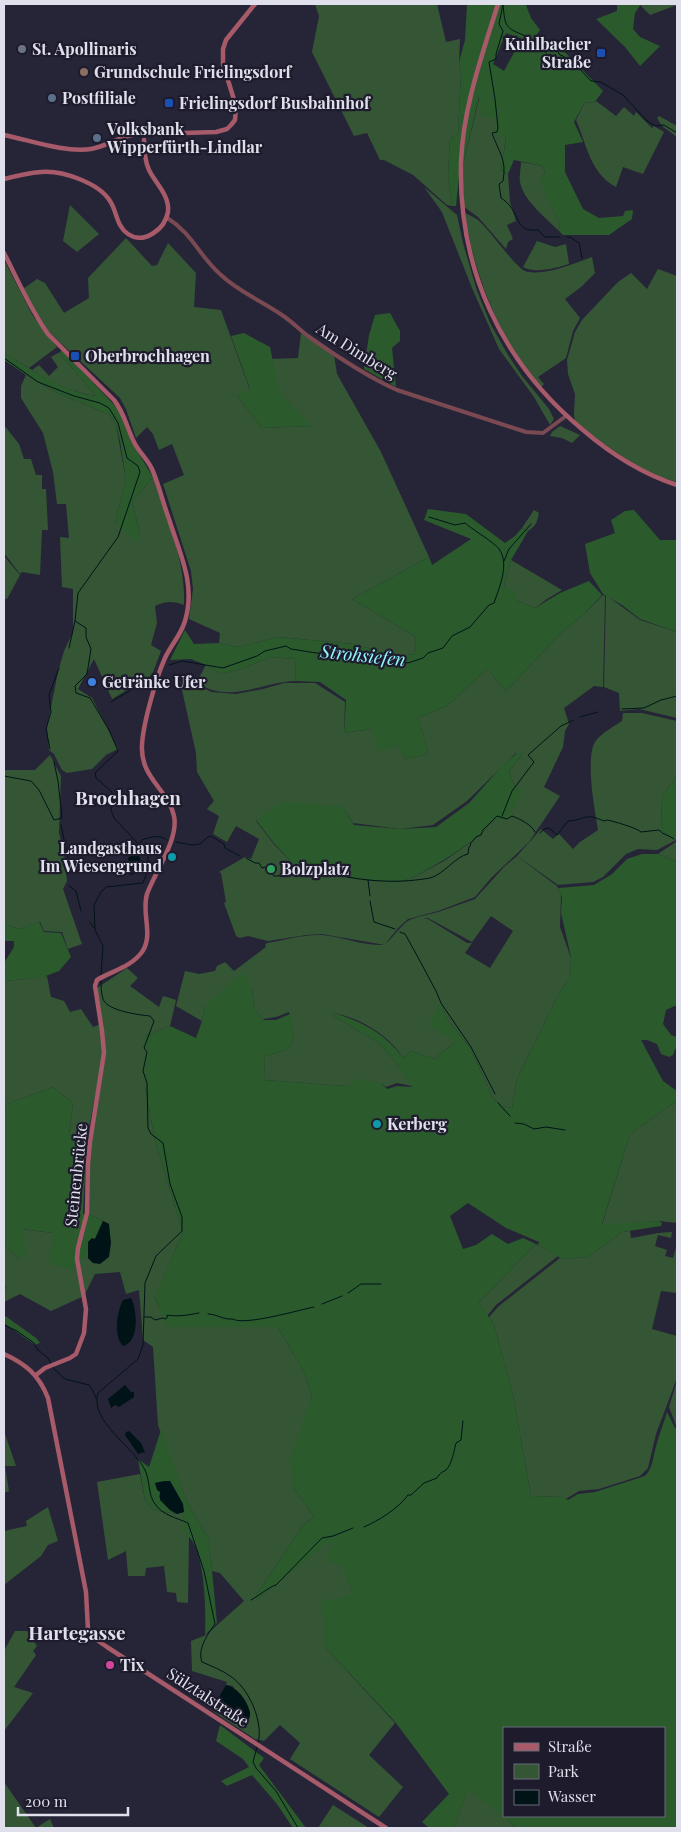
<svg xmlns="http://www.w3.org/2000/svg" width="681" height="1832" viewBox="0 0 681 1832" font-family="'Playfair Display',serif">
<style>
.green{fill:#355635;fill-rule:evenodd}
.forest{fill:#2b5a2d;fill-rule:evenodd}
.water{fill:#001417}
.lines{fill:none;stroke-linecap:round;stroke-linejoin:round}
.stream{stroke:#001417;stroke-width:1}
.tertiary{stroke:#7a4952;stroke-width:4}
.secondary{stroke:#a75a69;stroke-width:4.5}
.worship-dot{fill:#6b7280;stroke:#1d1b2c;stroke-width:2}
.transit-dot{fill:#1a4fb4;stroke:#1d1b2c;stroke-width:2}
.education-dot{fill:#8d6e63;stroke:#1d1b2c;stroke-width:2}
.service-dot{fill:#5c6f8a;stroke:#1d1b2c;stroke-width:2}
.shop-dot{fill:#3f7fe0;stroke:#1d1b2c;stroke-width:2}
.culture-dot{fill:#0f9aa8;stroke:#1d1b2c;stroke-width:2}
.leisure-dot{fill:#2e9e5b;stroke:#1d1b2c;stroke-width:2}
.hotel-dot{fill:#d1479c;stroke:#1d1b2c;stroke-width:2}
.labels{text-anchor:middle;stroke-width:4.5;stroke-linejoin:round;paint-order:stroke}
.poi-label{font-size:16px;font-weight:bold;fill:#e0e0ec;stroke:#1d1b2c;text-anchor:start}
.street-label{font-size:16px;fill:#e0e0ec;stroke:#1d1b2c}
.water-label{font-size:18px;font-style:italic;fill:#90f5fe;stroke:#1d1b2c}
.quarter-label{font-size:19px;font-weight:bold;fill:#e0e0ec;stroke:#1d1b2c}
</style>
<rect width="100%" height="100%" fill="#262537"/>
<g class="green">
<polygon points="315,4 437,4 446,42 460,39 459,62 461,72 458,134 450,139 448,176 452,206 447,205 413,175 384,160 380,160 367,133 354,136 312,52 319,16"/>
<polygon points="641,4 677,4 677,5 650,15 641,6"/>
<polygon points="480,95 498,119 506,137 501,170 508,174 510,202 516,221 507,225 513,239 508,242 506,249 478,217 464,207 462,166 463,165"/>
<path d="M596,101L616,116L624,107L634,116L636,112L652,128L654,126L664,132L643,174L623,167L616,187C590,173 587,145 576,120L585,102L594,103Z"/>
<polygon points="659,116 677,126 677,137 662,126 657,118"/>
<path d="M521,162L543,166L545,174L540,179L560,226L558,230C546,218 523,200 520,182C519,176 521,168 521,162Z"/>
<polygon points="424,187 457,215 463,243 477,291 491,325 508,355 522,376 549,409 554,419 550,425 534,397 499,349 472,288 442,212"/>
<polygon points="70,205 99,234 77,252 63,241"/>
<path d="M465,213C469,215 474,217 478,220C490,230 515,267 525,271C542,277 576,263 592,257L595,273L581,287L565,299L580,318L573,331L566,358L538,377L544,384L541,387C532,375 520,363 513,350C489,309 471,260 465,213Z"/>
<polygon points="126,238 152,266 157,265 168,243 196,273 194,307 221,310 250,390 237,396 262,428 311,426 278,392 272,359 298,358 301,333 334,355 337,374 381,452 429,557 352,599 416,637 414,654 399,656 353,644 279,637 238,647 219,643 220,633 189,619 193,589 191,571 163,484 184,475 172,444 159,450 153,434 147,427 136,438 126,409 120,398 49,332 35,312 23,289 37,279 45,283 64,313 89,298 88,278"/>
<path d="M537,241L555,247L566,244L569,264C556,268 536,274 523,267Z"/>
<polygon points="4,260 33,316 57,347 29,368 4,353"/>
<polygon points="658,269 677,276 677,482 661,477 635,465 601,442 575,421 574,415 575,394 568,374 567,360 575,332 582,320 618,282 631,273 647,289"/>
<path d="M58,353H59L96,396C74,393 51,382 32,370L39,365L49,376L58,367L51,357Z"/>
<path d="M26,375L55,392L110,415L116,425L126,480L115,522L140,533L132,502L153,477C167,519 186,561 184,605C174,601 165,601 155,606L157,623L151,645L161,651L152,675L112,699L94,659L78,689L92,698L118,749L106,755L92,769L67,773L62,770L54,754L49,750L47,727L58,672L64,651L73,632V589L62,587L60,537L69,538L66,504H57L53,472L43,433L21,398V386Z"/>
<polygon points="4,425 19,444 24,459 31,459 36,475 42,475 42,489 46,489 48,530 42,530 40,575 22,572 20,574 4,553"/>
<polygon points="560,426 580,435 572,443 562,438 550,436 552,432"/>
<path d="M534,510L539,513C537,522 536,526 528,531L522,528Z"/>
<polygon points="4,556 20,575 7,599 4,599"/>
<polygon points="511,560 562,590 547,599 535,608 516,600 504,586"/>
<path d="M603,595L605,596L603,687L594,686L564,708L569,724L565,731L563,747L544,787L560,796L529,842L491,878L475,897L438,911L408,919L399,927L385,944C395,937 404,918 417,918H414L438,912L475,899L505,866L517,856L557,886L561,895L560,927L571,958L570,979L560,991L517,1079L512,1108L502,1106L493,1098L470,1048L449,1021L440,1003L455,1042L434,1059L411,1051L403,1058C389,1035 360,1018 334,1013L333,1016L379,1043L394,1060L412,1086L397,1083L386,1087L381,1083L346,1086L264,1080L265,1056L289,1049L294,1038L289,1012L276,1017L263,1019L254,1009L252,987L205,1006L202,1021L176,1006L185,971L199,974L215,971L217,966L225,962L234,971L266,947L265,945L267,943C285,940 304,934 322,935C343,937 364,946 385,945L322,934L306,935L268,941L248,936L240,938L236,936L224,903L226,902L221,873L219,872L245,857L251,859L259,839L236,826L227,842L213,834L219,816L207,809L214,801L197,772L196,753L180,681L195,683L211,692L236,694L263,689L284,683H315L345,702L344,733L371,729L397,744L405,759L424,755L428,751L418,718L447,706L487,669L506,691L562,632L584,614ZM516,753H523L509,771L515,787L495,820L474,840L444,861L412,878L399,882L359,879L311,871L290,875L288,867L293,864L273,843L256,821L342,806L353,823L400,829L433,825L467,801ZM491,916L513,931L490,968L465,953L472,943H467L428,919L423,918H428L472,942Z"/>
<polygon points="606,595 640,620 677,632 677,718 639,709 620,711 619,693 604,687"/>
<path d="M269,657L295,659L296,681C259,682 231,705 195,682L200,676L206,665L221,674L245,668Z"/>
<path d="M623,713H642L677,721V776L662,796L661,830L676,840L657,850L638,849L626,854L603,877L593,882L558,885L517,856L541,829L553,839L559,834L573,849L580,842L598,830C595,810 585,760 595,742C601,733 613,727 622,721Z"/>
<polygon points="50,755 61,776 59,833 64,853 67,881 63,889 82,944 68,949 62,932 44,931 40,922 19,929 4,924 4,770 35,770"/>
<polygon points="677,841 677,862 658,854"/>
<polygon points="4,967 7,981 47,976 51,997 64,1001 70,1012 81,1009 93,1027 101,1024 97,988 127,968 138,978 130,986 159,1007 163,996 176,1000 170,1026 145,1036 145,1087 155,1141 183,1232 155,1298 168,1327 278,1327 305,1374 312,1398 292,1486 314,1516 303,1525 256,1595 256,1600 330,1540 354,1594 325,1647 395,1723 369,1755 403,1787 379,1817 290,1759 300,1743 280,1725 264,1741 255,1739 211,1710 246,1727 233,1686 226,1685 227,1682 192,1671 191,1641 206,1635 244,1601 220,1573 212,1571 209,1539 187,1502 158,1425 153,1347 143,1340 139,1290 126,1294 120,1272 95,1274 84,1296 51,1311 20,1294 4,1302 4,1290 6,1288 4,1285 4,1245 19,1259 21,1229 53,1233 75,1270 75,1257 88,1258 93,1263 109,1224 87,1213 88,1163 101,1065 87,1138 69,1135 73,1103 53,1087 4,1105"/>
<polygon points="677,1101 677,1223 659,1221 602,1225 630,1134"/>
<path d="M630,1231L631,1238C645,1236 658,1232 672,1232L671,1238L658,1235L655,1246L667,1250L665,1256L673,1258L677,1244V1293L661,1291L652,1329L677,1336V1378L656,1434L648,1468L640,1476L599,1489L579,1491L566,1499L563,1497L531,1496L513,1395L494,1325L489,1317L499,1306L560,1258L563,1259L588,1257L622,1232Z"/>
<polygon points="536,1244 558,1256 496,1305 487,1316 479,1302"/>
<polygon points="677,1381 677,1428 669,1407"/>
<polygon points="4,1431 16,1466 5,1466 9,1491 4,1493"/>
<polygon points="140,1474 145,1500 153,1510 177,1514 184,1512 184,1532 189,1536 188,1603 177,1602 176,1593 167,1592 164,1566 146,1568 145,1576 128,1576 126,1551 108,1560 97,1482"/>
<polygon points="48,1507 58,1541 48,1545 41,1556 4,1585 4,1531 27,1526 26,1521"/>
<polygon points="15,1631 27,1631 37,1646 33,1651 36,1655 14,1687 33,1693 4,1731 4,1651"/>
<polygon points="4,1782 36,1828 50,1819 54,1828 4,1828"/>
<polygon points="468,1788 517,1828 454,1828"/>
<polygon points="333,1805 369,1828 318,1828"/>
</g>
<g class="forest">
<polygon points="467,4 526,5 531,18 540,30 531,42 506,33 493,64 504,71 516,49 533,47 546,53 557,44 603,91 594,103 585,102 574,122 583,142 565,145 565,172 583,209 599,218 623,216 625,211 633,210 632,219 609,235 563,235 558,230 560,226 539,179 545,174 543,166 514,160 508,174 501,170 506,138 495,133 498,119 482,116 479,97 463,165 460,167 456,206 452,206 448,176 450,139 458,134 461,72 459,62 465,40"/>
<polygon points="617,4 641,4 635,13 633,29 640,37 660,46 640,66 625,47 596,19 617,11"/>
<polygon points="390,313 400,331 400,341 392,348 396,387 364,369 369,335 375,315"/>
<polygon points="244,333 270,347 279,392 312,426 262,428 237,396 250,389 231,336"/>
<path d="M62,350L119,410L131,441L153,477L132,502L140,533L137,542L115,522L126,480L120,441L116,425L110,415L55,392L26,375L4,360V353C33,370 62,391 96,396L59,353Z"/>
<polygon points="428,509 466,514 505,543 515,536 522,528 528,531 511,560 504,586 517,592 516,600 535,608 560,593 589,581 602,595 584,614 562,632 506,691 487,669 447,706 418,718 428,751 424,755 405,759 397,745 379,751 371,729 344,733 346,700 320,682 296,681 295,659 269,657 245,668 221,674 206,665 191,659 170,660 185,630 194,644 219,643 238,647 279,637 353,644 399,656 414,654 416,637 352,599 429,557 432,565 471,539 424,520"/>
<polygon points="634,510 660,540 677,540 677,632 640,619 622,605 603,594 590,573 585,544 615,533 611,520 625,511"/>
<polygon points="517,753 523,753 509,771 515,787 523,791 507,818 495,820 474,840 444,860 412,878 399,882 360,879 311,871 289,875 288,866 293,864 273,842 256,820 282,802 342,806 354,825 400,829 436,827 469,803 503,765"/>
<polygon points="677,776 677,841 661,830 662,796"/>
<path d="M642,854H658L677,862V1005L666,1010L663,1024L671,1035L677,1037V1045L673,1055L669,1057L661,1054L657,1044L647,1040H641L663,1081L677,1091V1101L630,1134L602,1224L659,1221L662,1223L661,1226L622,1232L588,1257L562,1259L538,1245L539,1242L506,1228L468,1203L450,1216L463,1249L476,1245L492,1234L508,1244L523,1238L536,1244L479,1302L494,1325L513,1395L531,1496L563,1497L568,1500L578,1494L595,1492L645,1476C654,1467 653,1454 657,1443C660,1432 664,1422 667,1412L675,1428H677V1828H517L468,1789L454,1828H429L422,1822L449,1794L396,1723L325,1647L322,1602L354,1594L340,1564L324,1560L332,1547L330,1541L256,1600V1595L303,1525L314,1516L292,1486L290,1456L312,1398L305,1374L278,1327H167L155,1297L183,1232L155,1141L145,1087V1036L170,1026L196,1038L202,1021L205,1006L242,972L252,987L254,1009L264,1020H276L290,1014L294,1038L289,1049L265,1056L264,1080L346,1086L359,1079L381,1083L387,1089L397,1086L412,1087L394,1060L379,1043L333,1016L334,1013C361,1021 386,1034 403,1058L411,1051L434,1059L455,1042L429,1025L440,1003L449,1021L470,1048L493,1098L502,1106L512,1108L517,1079L560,991L570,979L571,957L561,913L562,897L558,888L594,885L612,874L627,859ZM505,1728H665V1816H505Z"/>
<polygon points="39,922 44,932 61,933 71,957 59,971 43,977 6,981 4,963 14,947 14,941 4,941 4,924 19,929"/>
<polygon points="53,1087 73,1103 69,1135 87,1138 83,1214 87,1213 103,1221 95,1239 89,1242 88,1258 75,1258 75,1270 49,1264 53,1233 22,1229 27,1255 19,1259 4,1245 4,1105"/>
<polygon points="4,1315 36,1338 40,1343 35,1345 4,1323"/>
<path d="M161,1430L187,1502L209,1539L217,1623L205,1635C206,1613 206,1543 184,1533L183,1504L170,1481L155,1483L160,1492L159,1497L170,1510L177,1514L153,1510L145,1500L138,1459L149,1467Z"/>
<polygon points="220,1725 264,1758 259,1765 306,1828 293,1828 277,1804 252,1775 227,1786 221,1781 249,1767 243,1759 216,1741"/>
</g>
<g class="water">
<path d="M134,853H138C142,860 140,865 138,872L131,875L128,874V858Z"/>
<polygon points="103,1221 109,1224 111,1243 109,1257 100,1264 93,1263 88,1258 88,1242 92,1238 95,1239"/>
<path d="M131,1298C137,1309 140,1342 123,1346C113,1336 117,1311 123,1300Z"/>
<polygon points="125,1385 131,1392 134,1392 134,1397 119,1407 115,1405 111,1408 108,1399"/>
<polygon points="129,1431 141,1443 145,1452 138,1454 125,1435 126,1432"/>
<polygon points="164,1481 170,1481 183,1504 184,1512 177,1514 170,1510 160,1500 160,1492 157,1490 155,1483"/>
<path d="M226,1685C237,1687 247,1700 250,1712C251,1716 247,1723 246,1728L212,1709Z"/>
</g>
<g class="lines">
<g class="stream">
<path d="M503,4L499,24L503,31L496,54V59L489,62L495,99L498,128L497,132L492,133C499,153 507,159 503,181L499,184L501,198C504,200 508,203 510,206C520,219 517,232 538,230L545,237H560"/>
<path d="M503,4C505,27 505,28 526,36L532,43C541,38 547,48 557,50L560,55L563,56L576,65L591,81L601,82L623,95L647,121L656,126L664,125L677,133"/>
<polyline points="567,237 570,237 579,243 582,258"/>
<polyline points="4,358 38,382 74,396 100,403 109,408 118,423 127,458 138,466 140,472 118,537 78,593 75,621 86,628 86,637 91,649 87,674 75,686 76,693 90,698 109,730 118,751 95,773 96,778 112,792 111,810 114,818 148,854 148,870 143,883 106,887 101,892 94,905 95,930 103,946 101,975"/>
<polyline points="504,561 509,549 531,524"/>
<polyline points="69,648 75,621"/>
<path d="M169,665L182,661L223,668L257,656L265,651L286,646L291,649C305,651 319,654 334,655C353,656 364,649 383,662L393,660L408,663L423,658L428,653L443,648L452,636L470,627L489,605L494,603C499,588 510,564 499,549C496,544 472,529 465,523L455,525L429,517"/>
<polyline points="111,702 154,676"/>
<polyline points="622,709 644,708 661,700 677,696"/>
<polyline points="580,717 598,712"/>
<polyline points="50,749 46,729 51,712 49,695 59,668"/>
<polyline points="4,776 31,781 39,790 54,820 62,818 58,781 54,762"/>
<polyline points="502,816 512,791 534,762 528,755 561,726 574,720"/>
<polyline points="61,825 68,858"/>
<path d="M540,833L544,829L549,828L557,835L568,821C587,820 583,812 604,821L607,820C613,821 637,828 641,832L659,830C663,835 669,835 674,839"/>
<polyline points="176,842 192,845 200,844 208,837 211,836 224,844 225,848 240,856"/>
<path d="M140,844L142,840C150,837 160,834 167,840"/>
<path d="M246,858L255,863H259L262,868L265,867L274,876C290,877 314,868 329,871C335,872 341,875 347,877C375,882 402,883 430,878C443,875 456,856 468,854L469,847L471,845L470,844L476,837L481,835L483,830L497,816L507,819L512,816C520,819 532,825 535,832"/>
<polyline points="368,880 370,896"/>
<polyline points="69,886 76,891 81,911"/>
<polyline points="370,901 374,922 395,929"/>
<polyline points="90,922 94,928"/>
<polyline points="400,932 405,934 414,950 436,991 441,1003 471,1047 495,1094"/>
<path d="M101,979C101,986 101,993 103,999C107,1011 140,1015 150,1016L154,1021L144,1048L147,1052L143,1071L147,1083L148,1128L151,1134L163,1143L170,1184L182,1217V1231L156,1256L145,1283L143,1345L138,1359L98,1393C89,1421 134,1447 145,1470C150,1480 148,1495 155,1504C162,1515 177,1518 188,1523L204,1571L215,1624C208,1634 197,1649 202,1662C211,1666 222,1670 230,1676C249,1688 264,1722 258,1744"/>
<polyline points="498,1103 510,1116"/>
<polyline points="515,1123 524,1124 534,1129 546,1127 565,1130"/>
<polyline points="348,1293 361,1284 381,1284"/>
<polyline points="322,1304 342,1296"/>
<path d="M208,1314C217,1314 223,1320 233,1319C244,1326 299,1310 314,1307"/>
<path d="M144,1317H151L155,1320L163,1318L165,1319L167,1318V1315C178,1317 188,1315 199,1313"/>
<polyline points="4,1325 17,1331 34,1343 37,1349 48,1358 54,1369 65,1379 89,1385 92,1389 96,1398"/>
<path d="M364,1527C378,1521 399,1508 408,1495H411L424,1483L437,1478C440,1473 441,1473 446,1470C452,1464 454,1451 456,1443L461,1440L463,1421"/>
<path d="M251,1600C260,1595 267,1588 276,1585L322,1538L333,1536L353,1528"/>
<polyline points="257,1747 253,1762 256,1768 276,1791 298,1828"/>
</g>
<path class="tertiary" d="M166,217C193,234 199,256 221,275C239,292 262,301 282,315C291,321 299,329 308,336C336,356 366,376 397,390L526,432L543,433L566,416"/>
<g class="secondary">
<path d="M498,4C482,55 463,108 461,162C458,269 501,362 583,430C611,454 643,474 677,485"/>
<polyline points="139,134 139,130 144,128 150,130 151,134"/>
<polyline points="151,134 216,132 227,129 231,125 235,120 236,106 223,64 223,49 226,40 255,4"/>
<path d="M4,135C29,140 65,153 91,149C108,146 121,135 139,134"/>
<path d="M4,179C16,176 29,173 41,172C62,170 99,183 110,201C117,211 116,226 128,234C144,245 165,229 168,212C170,196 156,184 149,170C145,161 144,151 144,140"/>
<path d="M4,253C18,280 30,309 48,334L114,400C125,414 127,429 135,444C140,453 148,460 152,469C159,485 163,503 169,519C180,554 196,585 185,621C181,635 171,645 165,658C156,678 143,724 142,745C140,778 168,789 174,816C179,839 155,872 147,894C141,913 154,935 142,952C131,967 112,971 97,980L95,986L102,1031L104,1053L90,1142L88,1163L87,1213L78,1248L77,1259L86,1309L84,1333L76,1354L70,1358L45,1368L36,1375"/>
<path d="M4,1354C26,1364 39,1375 48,1398L86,1592L88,1630L94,1638L107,1647L386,1828"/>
</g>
</g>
<circle class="worship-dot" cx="22" cy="49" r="5"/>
<g class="transit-dot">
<rect x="596" y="48" width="10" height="10" rx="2.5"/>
<rect x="164" y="98" width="10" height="10" rx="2.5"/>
<rect x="70" y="351" width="10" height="10" rx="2.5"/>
</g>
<circle class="education-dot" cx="84" cy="72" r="5"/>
<g class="service-dot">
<circle cx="52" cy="98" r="5"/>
<circle cx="97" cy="138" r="5"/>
</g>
<circle class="shop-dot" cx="92" cy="682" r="5"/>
<g class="culture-dot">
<circle cx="172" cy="857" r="5"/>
<circle cx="377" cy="1124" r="5"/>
</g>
<circle class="leisure-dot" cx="271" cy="869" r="5"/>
<circle class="hotel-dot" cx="110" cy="1665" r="5"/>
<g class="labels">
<g class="poi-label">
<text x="591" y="50" text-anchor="end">Kuhlbacher<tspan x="591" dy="18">Straße</tspan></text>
<text x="32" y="55">St. Apollinaris</text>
<text x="94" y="78">Grundschule Frielingsdorf</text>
<text x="62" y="104">Postfiliale</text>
<text x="179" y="109">Frielingsdorf Busbahnhof</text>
<text x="107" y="135">Volksbank<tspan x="107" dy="18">Wipperfürth-Lindlar</tspan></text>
<text x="85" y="362">Oberbrochhagen</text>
<text x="102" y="688">Getränke Ufer</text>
<text x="162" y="854" text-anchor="end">Landgasthaus<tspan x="162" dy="18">Im Wiesengrund</tspan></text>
<text x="281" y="875">Bolzplatz</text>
<text x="387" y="1130">Kerberg</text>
<text x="120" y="1671">Tix</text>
</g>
<g class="street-label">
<text transform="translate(357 351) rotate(32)" y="6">Am Dimberg</text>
<text transform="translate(76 1175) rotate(-84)" y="6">Steinenbrücke</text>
<text transform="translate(208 1697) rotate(33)" y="6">Sülztalstraße</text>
</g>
<g class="water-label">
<text transform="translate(363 656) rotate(6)" y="6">Strohsiefen</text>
</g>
<g class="quarter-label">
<text x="128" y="805">Brochhagen</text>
<text x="77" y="1640">Hartegasse</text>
</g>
</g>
<rect width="681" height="1832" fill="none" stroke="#e0e0ec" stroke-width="10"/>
<rect x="503" y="1727" width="162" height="90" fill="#1d1b2c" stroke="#6b6a79"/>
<rect x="514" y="1743" width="25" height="8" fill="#a75a69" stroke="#6b6a79"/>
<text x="548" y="1752" font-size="15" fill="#e0e0ec">Straße</text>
<rect x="514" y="1764" width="25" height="15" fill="#355635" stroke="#6b6a79"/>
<text x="548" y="1777" font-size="15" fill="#e0e0ec">Park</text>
<rect x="514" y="1790" width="25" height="15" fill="#001417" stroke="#6b6a79"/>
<text x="548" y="1802" font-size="15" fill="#e0e0ec">Wasser</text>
<path d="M18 1807v8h110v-8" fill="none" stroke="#e0e0ec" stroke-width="2.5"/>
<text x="25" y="1807" font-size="15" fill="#e0e0ec" stroke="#1d1b2c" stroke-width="4" paint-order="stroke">200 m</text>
</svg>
